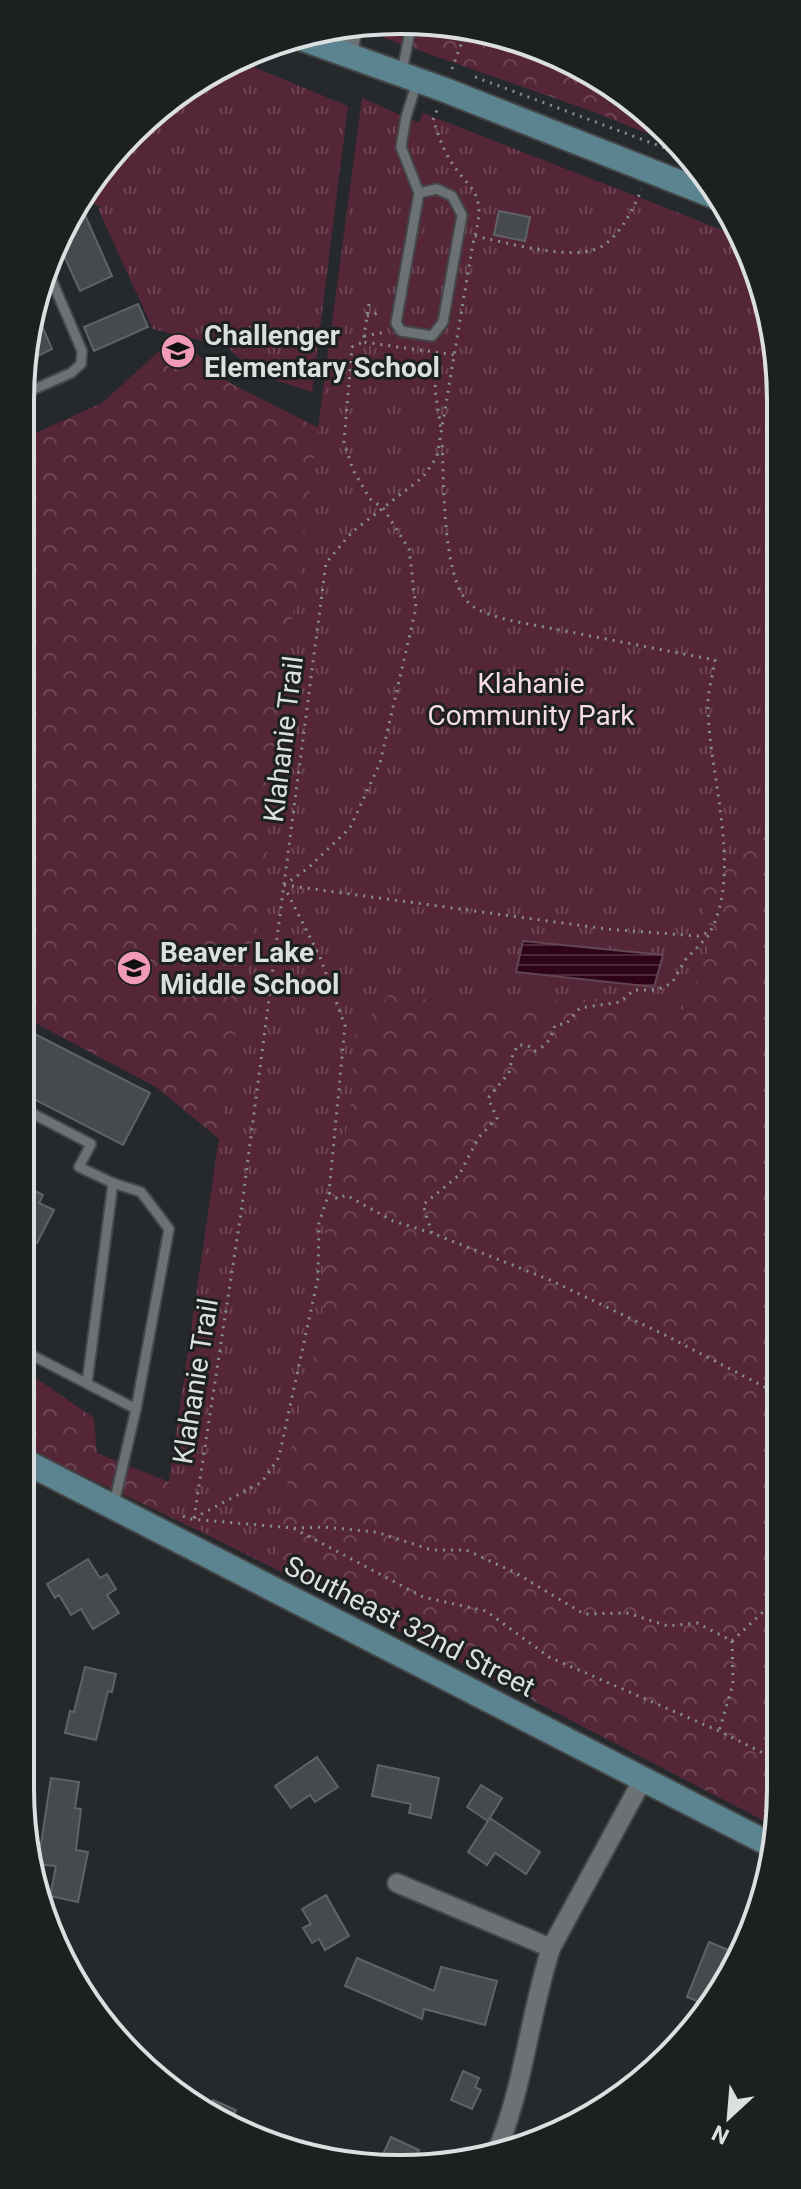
<svg xmlns="http://www.w3.org/2000/svg" width="801" height="2189" viewBox="0 0 801 2189" font-family="Roboto,sans-serif">
<style>
.forest{fill:url(#forest-crowns)}
.park{fill:url(#park-tufts)}
.water{fill:url(#water-rules);stroke:#634653;stroke-width:2}
.building{fill:#464a4c;stroke:#5f6365;stroke-width:2}
.lines{fill:none;stroke-linecap:round;stroke-linejoin:round}
.lane-casing{stroke:#444748;stroke-width:13}
.street-casing{stroke:#444748;stroke-width:22}
.secondary-casing{stroke:#444748;stroke-width:28}
.path{stroke:#898d8e;stroke-width:3;stroke-dasharray:2 6;stroke-linecap:butt}
.lane{stroke:#6c7173;stroke-width:9}
.street{stroke:#6c7173;stroke-width:18}
.secondary{stroke:#5c8390;stroke-width:24}
.labels{text-anchor:middle;stroke-width:6;stroke-linejoin:round;paint-order:stroke}
.poi-label{font-size:28px;font-weight:bold;fill:#dcdfe0;stroke:#1c2021;text-anchor:start}
.park-label{font-size:28px;fill:#f6dce4;stroke:#1c2021}
.street-label{font-size:28px;fill:#dcdfe0;stroke:#1c2021}
.rim{fill:none;stroke:#dcdfe0;stroke-width:4}
</style>
<defs>
<pattern id="forest-crowns" width="20" height="18" patternUnits="userSpaceOnUse" patternTransform="scale(2)"><rect width="20" height="18" fill="#552638"/><path d="M2 6a3 3 0 1 1 6 0M12 15a3 3 0 1 1 6 0" fill="none" stroke="#6d4554"/></pattern>
<pattern id="park-tufts" width="24" height="20" patternUnits="userSpaceOnUse" patternTransform="scale(2)"><rect width="24" height="20" fill="#552638"/><path d="M3 7l-1-3M5 7V3M7 7l1-3M15 17l-1-3M17 17v-4M19 17l1-3" fill="none" stroke="#6d4554"/></pattern>
<pattern id="water-rules" width="6" height="5" patternUnits="userSpaceOnUse" patternTransform="scale(2)"><rect width="6" height="5" fill="#2f0417"/><path d="M0 2.5h6" fill="none" stroke="#4d2838"/></pattern>
</defs>
<rect width="100%" height="100%" fill="#25292b"/>
<g class="forest">
<polygon points="387,26 499,33 612,84 686,149 594,112 384,38"/>
<path d="M176,336L230,383L319,428L285,688L692,888C723,870 757,849 779,820L781,1788L776,1827C525,1697 277,1564 20,1446V1367L94,1418L97,1453L169,1482L219,1139L156,1087L20,1015V440L102,403Z"/>
</g>
<g class="park">
<polygon points="239,61 348,106 312,392 256,374 227,347 153,329 99,211 100,206 83,200 99,168 211,71"/>
<path d="M362,98L419,123L423,113L743,238L778,350L779,820C757,849 723,870 692,888L714,935L685,1010L616,998L498,1004L471,1011L393,991L356,1030L350,1112L325,1230L322,1321L292,1447L276,1568L165,1512L228,1076L267,860L268,802Z"/>
</g>
<polygon class="water" points="523,941 663,955 654,987 516,972"/>
<g class="building">
<polygon points="499,211 530,217 525,241 494,235"/>
<polygon points="85,215 112,276 80,291 60,247 73,220"/>
<polygon points="138,304 148,327 94,351 84,327"/>
<polygon points="33,305 52,349 25,362 27,346"/>
<polygon points="25,1029 150,1093 123,1145 20,1092 20,1039"/>
<polygon points="20,1183 43,1195 39,1203 54,1210 37,1243 20,1235"/>
<polygon points="88,1559 100,1578 107,1574 116,1589 107,1595 119,1613 93,1629 81,1609 71,1615 59,1595 55,1598 47,1584"/>
<polygon points="85,1667 116,1674 112,1692 108,1691 96,1740 65,1733 70,1711 74,1712"/>
<polygon points="317,1757 338,1787 315,1802 310,1795 291,1808 275,1786"/>
<polygon points="378,1765 439,1778 431,1818 409,1813 411,1804 372,1796"/>
<polygon points="51,1778 79,1782 75,1808 81,1809 76,1850 88,1852 78,1902 50,1896 56,1866 32,1864 29,1843 41,1844"/>
<polygon points="481,1785 502,1798 488,1821 467,1807"/>
<polygon points="490,1818 540,1852 526,1874 495,1853 487,1865 468,1852"/>
<polygon points="326,1895 349,1936 325,1950 319,1939 312,1943 303,1928 311,1924 302,1909"/>
<polygon points="709,1942 736,1953 709,2006 687,1997"/>
<polygon points="357,1958 434,1991 441,1967 497,1981 485,2025 424,2009 422,2019 345,1986"/>
<polygon points="463,2071 479,2078 475,2087 481,2090 472,2109 451,2100"/>
<polygon points="213,2100 236,2110 229,2124 206,2115"/>
<polygon points="391,2137 419,2150 413,2164 378,2165"/>
</g>
<g class="lines">
<g class="lane-casing">
<g id="lane">
<polyline points="402,71 411,27"/>
<polyline points="417,82 406,117 401,147 419,193 396,323 401,331 432,336 443,322 462,215 452,196 437,189 419,193"/>
<polyline points="21,395 71,373 81,364 82,351 48,271"/>
<polyline points="20,1107 91,1144 79,1167 113,1183 141,1192 169,1229 136,1409 114,1503"/>
<polyline points="20,1349 136,1409"/>
<polyline points="87,1383 113,1183"/>
</g>
</g>
<g class="street-casing">
<g id="street">
<polyline points="348,56 353,23"/>
<polyline points="397,1883 551,1948"/>
<path d="M496,2153C524,2087 529,2016 551,1948L643,1779"/>
</g>
</g>
<g class="secondary-casing">
<g id="secondary">
<polyline points="303,39 445,90 719,198"/>
<polyline points="20,1459 773,1846"/>
</g>
</g>
<g class="path">
<polyline points="452,69 466,31"/>
<polyline points="475,77 692,158"/>
<path d="M475,236C505,242 578,264 604,245C623,231 632,210 642,189"/>
<polyline points="369,304 363,342 456,355"/>
<polyline points="367,316 382,312"/>
<polyline points="364,336 386,332"/>
<polyline points="438,353 435,390 441,429"/>
<path d="M284,885L607,929L698,936L710,932C743,872 709,775 708,708C707,693 713,675 715,660L513,621C497,617 478,613 467,601C442,574 444,478 442,441"/>
<polyline points="284,885 307,869 350,828 380,763 416,608 409,549 383,508 370,499 353,470 344,442 352,347 363,342"/>
<polyline points="329,1193 338,1199 346,1195 393,1221 432,1233 550,1280 663,1334 780,1395"/>
<path d="M432,1233L423,1205L459,1175L479,1137L497,1118L488,1098L509,1073L513,1054L518,1045H527L535,1051C548,1045 551,1038 555,1025L566,1024L580,1008L620,1002L634,990H657L672,983L685,960L710,934"/>
<polyline points="183,1516 190,1519 293,1528 423,1597 486,1611 549,1657 719,1731 781,1762"/>
<path d="M194,1518L241,1213L326,563L352,532L423,477L437,457L473,243C490,185 467,194 445,151C440,141 437,130 433,120L437,110"/>
<polyline points="194,1518 262,1482 279,1457 318,1278 319,1223 329,1193 345,1026 320,957 285,888"/>
<polyline points="294,1528 323,1527 376,1532 432,1550 466,1550 514,1572 584,1614 627,1613 668,1626 697,1623 732,1641 733,1684 719,1731"/>
<polyline points="732,1641 781,1595"/>
</g>
<use href="#lane" class="lane"/>
<use href="#street" class="street"/>
<use href="#secondary" class="secondary"/>
</g>
<defs>
<g id="school-disc" transform="scale(1.8)"><circle r="9.5" fill="#f09ab7" stroke="#1c2021"/><path d="M0-5L7-2L0 1L-7-2ZM-4 1L0 2.5L4 1V4Q0 6-4 4Z" fill="#111"/></g>
</defs>
<g fill-rule="evenodd">
<use href="#school-disc" x="178" y="351"/>
<use href="#school-disc" x="134" y="968"/>
</g>
<g class="labels">
<g class="poi-label">
<text x="204" y="345">Challenger<tspan x="204" dy="32">Elementary School</tspan></text>
<text x="160" y="962">Beaver Lake<tspan x="160" dy="32">Middle School</tspan></text>
</g>
<g class="park-label">
<text x="531" y="693">Klahanie<tspan x="531" dy="32">Community Park</tspan></text>
</g>
<g class="street-label">
<text transform="translate(283 739) rotate(-83)" y="10">Klahanie Trail</text>
<text transform="translate(195 1381) rotate(-81)" y="10">Klahanie Trail</text>
<text transform="translate(410 1626) rotate(27)" y="10">Southeast 32nd Street</text>
</g>
</g>
<path d="M0 0H801V2189H0ZM400 34H401A366 366 0 0 1 767 400V1789A366 366 0 0 1 401 2155H400A366 366 0 0 1 34 1789V400A366 366 0 0 1 400 34Z" fill="#1c2021" fill-rule="evenodd"/>
<path class="rim" d="M400 34H401A366 366 0 0 1 767 400V1789A366 366 0 0 1 401 2155H400A366 366 0 0 1 34 1789V400A366 366 0 0 1 400 34Z"/>
<g transform="translate(729 2117) rotate(206)" stroke="#1c2021" stroke-width="6" paint-order="stroke">
<path d="M0-6L14 30L0 20L-14 30Z" fill="#dcdfe0"/>
<text y="-12" font-size="22" font-weight="bold" text-anchor="middle" fill="#dcdfe0">N</text>
</g>
</svg>
